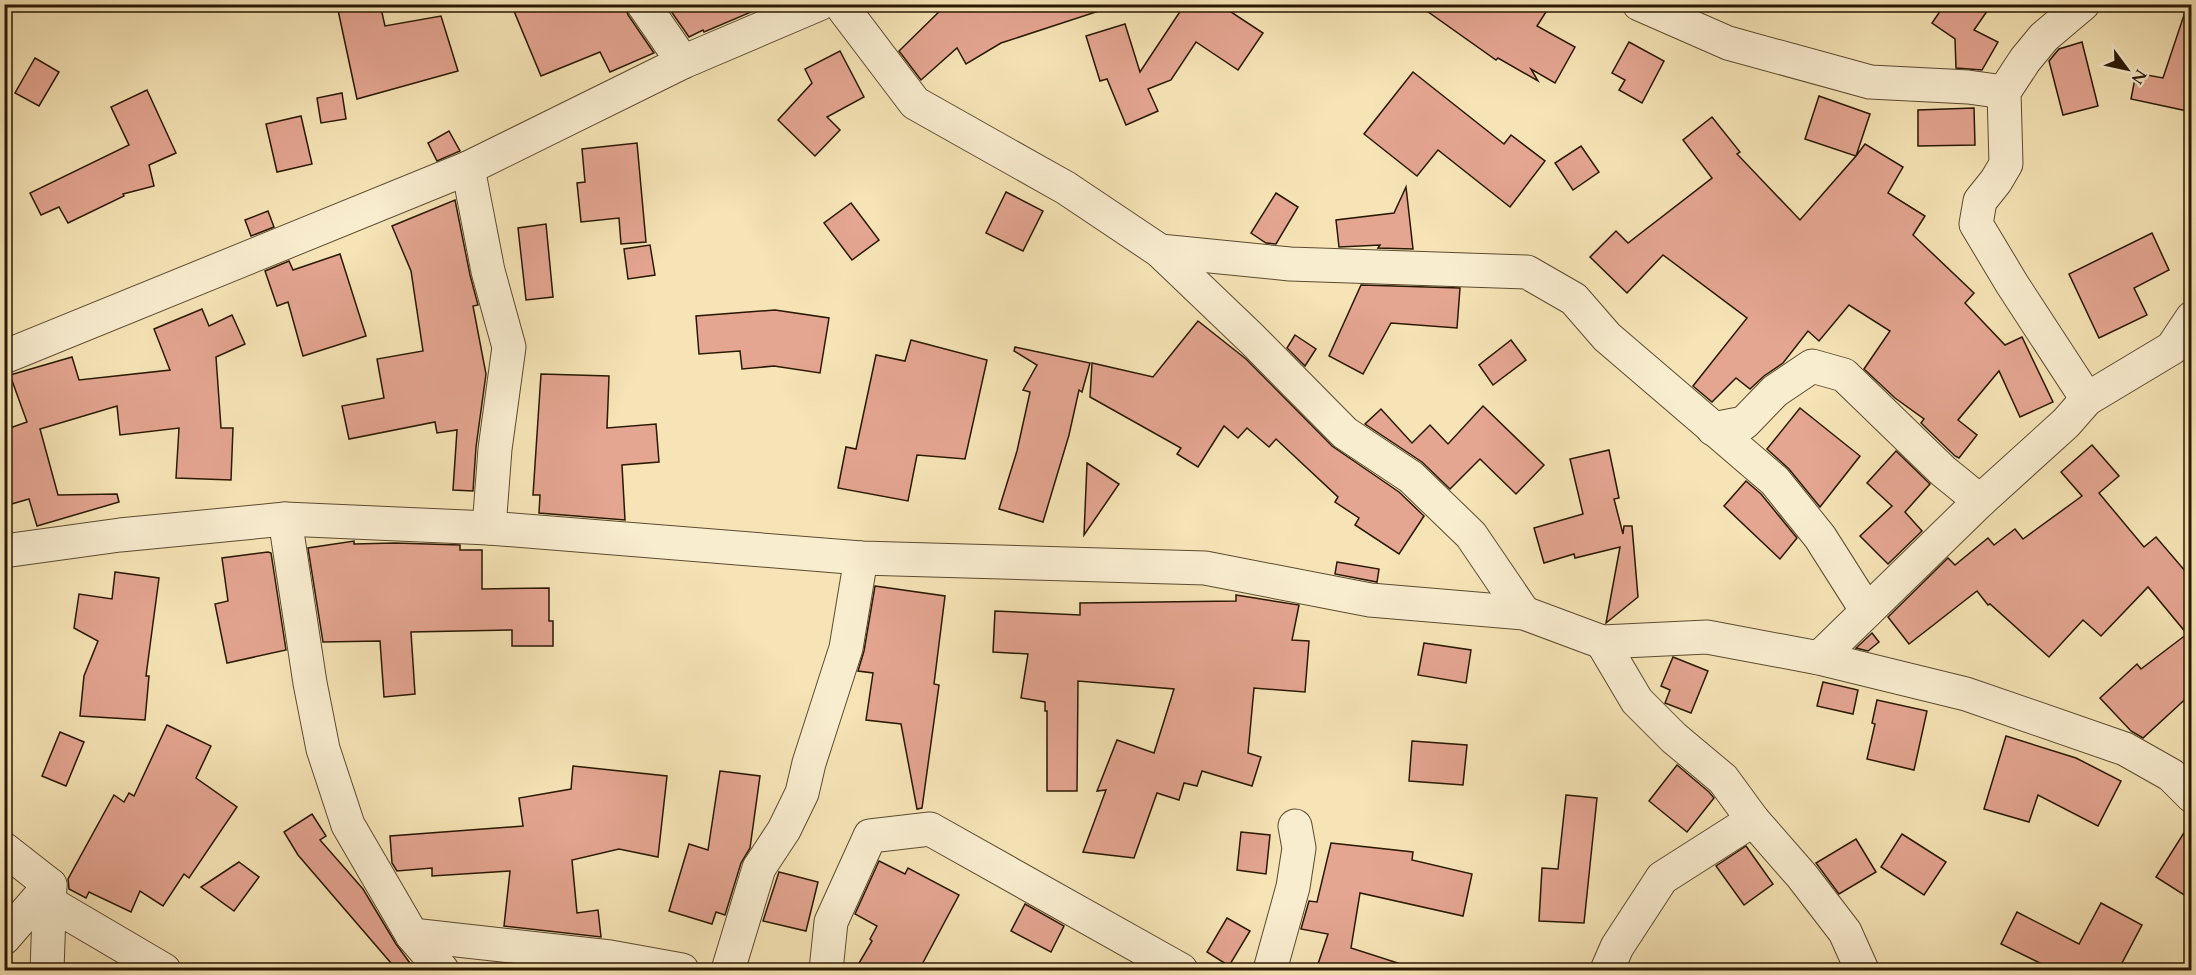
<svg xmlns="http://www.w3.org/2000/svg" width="2196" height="975" viewBox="0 0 2196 975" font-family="Cardo,serif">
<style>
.building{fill:#e4a591;stroke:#291802;stroke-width:1.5}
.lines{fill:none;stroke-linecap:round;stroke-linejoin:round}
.street-casing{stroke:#5c4b2f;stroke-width:35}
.street{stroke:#f9edd0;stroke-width:33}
</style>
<rect width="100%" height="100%" fill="#f6e4b6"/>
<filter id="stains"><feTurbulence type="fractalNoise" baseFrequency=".00333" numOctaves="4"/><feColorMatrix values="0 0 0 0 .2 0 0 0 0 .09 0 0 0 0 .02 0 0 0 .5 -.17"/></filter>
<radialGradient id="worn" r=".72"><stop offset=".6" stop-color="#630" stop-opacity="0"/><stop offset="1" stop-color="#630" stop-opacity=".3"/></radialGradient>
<g class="building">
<polygon points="362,4 380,4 385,26 441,16 458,71 357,99 338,10"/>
<polygon points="511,4 624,4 628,15 654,53 610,72 600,52 541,76"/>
<polygon points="666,4 770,4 704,32 703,30 689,37"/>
<polygon points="947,4 1102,4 1102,10 1001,43 966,64 957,48 921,80 899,51"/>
<polygon points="1185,4 1219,4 1263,33 1238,70 1196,42 1171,80 1148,89 1158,111 1126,125 1107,79 1100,81 1086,36 1125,24 1140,72"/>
<polygon points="1417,4 1551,4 1537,26 1575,47 1555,83 1531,69 1538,81 1498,58 1496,60"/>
<polygon points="1945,4 1992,4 1974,30 1998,42 1982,70 1956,68 1955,39 1932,23"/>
<polygon points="2187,6 2192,7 2192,112 2131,99 2136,73 2163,78"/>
<polygon points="1629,42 1664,61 1642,103 1619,90 1625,80 1612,73"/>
<polygon points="2082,42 2098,106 2063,115 2049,61 2059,49"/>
<polygon points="840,51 864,97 827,117 840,130 815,156 778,120 812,83 805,69"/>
<polygon points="35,58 59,72 39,106 15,93"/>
<polygon points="1413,72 1504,144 1511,135 1545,161 1510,207 1438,150 1417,176 1364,134"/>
<polygon points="147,90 176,153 149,165 154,186 123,194 124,196 68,223 59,207 41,215 30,193 129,145 111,107"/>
<polygon points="342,93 346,119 321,123 317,98"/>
<polygon points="1819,96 1870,114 1856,156 1865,144 1903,167 1888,193 1925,216 1913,235 1974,293 1965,303 2005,345 2022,337 2053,402 2020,417 1999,371 1958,420 1977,435 1959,458 1955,456 1921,423 1924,419 1895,398 1864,369 1890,331 1849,305 1819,341 1808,331 1783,363 1764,376 1750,389 1736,378 1712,402 1693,386 1747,318 1663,255 1627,293 1590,257 1616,231 1628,243 1712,178 1683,140 1712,117 1740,152 1737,154 1800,220 1856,156 1805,139"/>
<polygon points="1974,108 1975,145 1918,146 1918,110"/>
<polygon points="301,116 312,164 277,172 266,124"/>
<polygon points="449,131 460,151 437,161 428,143"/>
<polygon points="637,143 646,242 621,244 619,218 581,222 577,183 585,182 582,149"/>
<polygon points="1581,146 1599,172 1573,190 1555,163"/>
<polygon points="1406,187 1413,249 1378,248 1380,245 1339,247 1336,220 1394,213"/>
<polygon points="1006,192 1043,211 1023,251 986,233"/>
<polygon points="1276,193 1298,207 1276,244 1266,243 1251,233"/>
<polygon points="455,200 470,275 478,305 473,306 486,374 476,447 473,491 453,490 457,430 437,433 435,422 349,439 342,406 384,398 377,359 423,351 411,271 392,226"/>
<polygon points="851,203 879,240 852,260 824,223"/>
<polygon points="268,211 274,227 251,236 245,220"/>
<polygon points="546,224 553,297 526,300 518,228"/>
<polygon points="2152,233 2169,270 2134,288 2147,315 2099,338 2069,274"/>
<polygon points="650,245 655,275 628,279 624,249"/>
<polygon points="340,254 366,336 303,356 288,302 277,306 265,271 289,261 293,270"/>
<polygon points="1361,285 1460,288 1457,328 1391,323 1363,374 1329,356"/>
<polygon points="202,309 209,326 232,315 245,344 216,357 221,428 233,428 231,480 176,478 179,428 120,435 117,406 40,429 58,495 117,494 119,502 37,526 29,499 8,505 4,491 4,430 27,422 10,375 72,357 79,380 170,370 154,329"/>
<polygon points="775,310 829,318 820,373 774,366 742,369 740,351 699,354 696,316"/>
<polygon points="1198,321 1246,359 1332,446 1399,492 1424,516 1399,554 1355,525 1359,518 1335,502 1338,497 1276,439 1269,447 1247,428 1238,438 1224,426 1198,467 1177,454 1181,448 1090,397 1092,363 1153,377"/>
<polygon points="1295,335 1316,349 1305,366 1287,348"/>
<polygon points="911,340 987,360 965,459 917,455 908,501 838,488 846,447 856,449 876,355 905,361"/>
<polygon points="1511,340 1526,360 1493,385 1479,365"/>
<polygon points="1015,347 1090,363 1082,392 1079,390 1069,435 1043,522 999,509 1017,451 1030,392 1023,390 1037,365 1014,351"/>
<polygon points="541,374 609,376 607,428 656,424 659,462 622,465 625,520 539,513 540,495 533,495"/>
<polygon points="1483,406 1544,465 1516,494 1480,459 1450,489 1422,462 1365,424 1381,409 1412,443 1430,425 1448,444"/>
<polygon points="1800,408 1860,456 1820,507 1789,469 1767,449"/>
<polygon points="2092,445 2119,476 2099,493 2144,547 2156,537 2192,579 2192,693 2143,738 2131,731 2100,698 2137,664 2141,669 2187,634 2148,587 2101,636 2083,620 2049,657 1990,604 1988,605 1977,591 1909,644 1888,617 1948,558 1955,565 1988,538 1994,545 2015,529 2023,539 2082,496 2061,472"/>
<polygon points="1609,450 1619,498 1614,499 1623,534 1624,526 1632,526 1638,597 1606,623 1620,547 1575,558 1574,554 1544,563 1534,528 1583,514 1570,459"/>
<polygon points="1896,451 1930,484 1905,512 1922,531 1888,564 1860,536 1892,506 1867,483"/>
<polygon points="1087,463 1119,484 1084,535"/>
<polygon points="1746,481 1761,494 1797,538 1780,559 1724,506"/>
<polygon points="354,541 354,544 395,543 460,545 460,550 482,550 482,589 549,588 549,621 553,621 553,646 512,646 512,630 411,632 415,694 384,697 380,641 323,642 308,548"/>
<polygon points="268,552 271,553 286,650 227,663 215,604 228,601 222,558"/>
<polygon points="1337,562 1379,569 1377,582 1335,574"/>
<polygon points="115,572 159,578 146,676 149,676 145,720 80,716 84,676 98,641 74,628 79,594 112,599"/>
<polygon points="875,586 945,596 934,684 939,685 922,808 917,809 901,724 866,720 873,673 858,671 864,651"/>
<polygon points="1236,595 1299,605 1292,640 1309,641 1305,692 1254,688 1248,753 1261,757 1252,786 1202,771 1197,786 1184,783 1179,800 1157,793 1134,858 1083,852 1106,790 1097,791 1117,740 1154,753 1174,689 1078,681 1077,791 1047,791 1047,711 1045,711 1045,702 1021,698 1028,654 993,652 995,611 1080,615 1080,603 1236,601"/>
<polygon points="1872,633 1879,642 1868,651 1856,648"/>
<polygon points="1424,643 1471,650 1466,683 1418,675"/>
<polygon points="1673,657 1708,671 1691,713 1665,703 1670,690 1661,686"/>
<polygon points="1823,682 1858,690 1853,714 1817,706"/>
<polygon points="1877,700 1927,711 1914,770 1867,759 1875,724 1872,723"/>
<polygon points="167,725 211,746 196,778 237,807 189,878 184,874 163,906 140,891 131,912 89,892 86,898 69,889 68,879 114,795 124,802 129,793 134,796"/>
<polygon points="60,732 84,742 66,786 42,776"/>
<polygon points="2006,736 2076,758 2121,781 2098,826 2038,795 2029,822 1984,809"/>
<polygon points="1412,741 1467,745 1463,785 1409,781"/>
<polygon points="1677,765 1709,792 1714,798 1687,832 1649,801"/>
<polygon points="573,766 667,776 658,857 619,849 572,860 577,913 598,910 601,937 504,926 510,871 432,876 432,868 397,871 392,863 390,836 523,826 519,798 571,789"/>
<polygon points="720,771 760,776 750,848 741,863 725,915 716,912 712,924 669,911 689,844 708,850"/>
<polygon points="1566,795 1597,798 1584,923 1539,921 1542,868 1558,869"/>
<polygon points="312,814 326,836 320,840 363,889 396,944 415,970 397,970 298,855 284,832"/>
<polygon points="2192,820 2192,900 2156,877"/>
<polygon points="1241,832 1270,835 1266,874 1237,870"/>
<polygon points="1902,834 1946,862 1924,895 1881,867"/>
<polygon points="1856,839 1876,872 1839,894 1816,863"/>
<polygon points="1331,843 1413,852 1412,860 1472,874 1463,916 1360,893 1351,948 1404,965 1403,970 1316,970 1328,934 1301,929 1309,901 1317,902"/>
<polygon points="1746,846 1773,884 1744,905 1716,866"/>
<polygon points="879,861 905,874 908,868 959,895 919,970 855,970 872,941 870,939 877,926 855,914"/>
<polygon points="239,862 259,877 234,911 201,887"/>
<polygon points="779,872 818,882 806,931 763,921"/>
<polygon points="2101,903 2142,925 2121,965 2131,970 2054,970 2001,944 2017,912 2079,944"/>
<polygon points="1025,904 1064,926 1051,952 1011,931"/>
<polygon points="1227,918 1250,931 1229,966 1207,952"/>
<polygon points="500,964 562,970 499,970"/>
</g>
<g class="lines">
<g class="street-casing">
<g id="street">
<polyline points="643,4 683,62"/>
<polyline points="840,4 915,103 1066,188 1160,251 1252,339 1345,433 1411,477 1471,535 1524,613"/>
<polyline points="1639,4 1728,43 1870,82 1968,87 2004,92"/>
<polyline points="2083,4 2044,37 2025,60 2004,92 2006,164 1996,181 1980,201 1976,224 2012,284 2087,399"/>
<polyline points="468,168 488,271 509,347 495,449 489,528"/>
<polyline points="1160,251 1290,264 1527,272 1574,299 1607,337 1775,481 1820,537 1867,611"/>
<polyline points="4,357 468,168 683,62 819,4"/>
<polyline points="1713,429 1744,423 1775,391 1812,366 1844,375 1943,471 1980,501"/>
<polyline points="285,519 310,683 323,749 348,825 412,935 442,970"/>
<polyline points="4,551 120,535 285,519 489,528 861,558 1205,568 1370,600 1524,613 1602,642 1707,637 1819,658 1966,694 2125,749 2171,775 2192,796"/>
<polyline points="1602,642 1637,701 1674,738 1723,779 1753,820 1802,876 1845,932 1862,970"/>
<polyline points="1819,658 1980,501 2066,423 2087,399 2172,348 2192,318"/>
<polyline points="4,849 50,885 47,970"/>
<polyline points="50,903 164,970"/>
<polyline points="412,935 610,957 682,970"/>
<polyline points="4,938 50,885"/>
<polyline points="728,970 759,868 784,830 802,793 809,763 846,648 861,558"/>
<polyline points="826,970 831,922 870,836 930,829 1181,970"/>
<polyline points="1270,970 1293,887 1299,848 1295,826"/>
<polyline points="1607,970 1617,947 1662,878 1753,820"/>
</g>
</g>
<use href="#street" class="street"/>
</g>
<rect width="2196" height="975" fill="none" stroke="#f6e4b6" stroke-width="24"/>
<rect x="6" y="6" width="2184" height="963" fill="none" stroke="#291802" stroke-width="3"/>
<rect x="12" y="12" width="2172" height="951" fill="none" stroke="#291802" stroke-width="1.5"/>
<g transform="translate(2127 69) rotate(123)" stroke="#f9edd0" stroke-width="4.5" paint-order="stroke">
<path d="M0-4.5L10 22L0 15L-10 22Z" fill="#291802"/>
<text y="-9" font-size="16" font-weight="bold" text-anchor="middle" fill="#291802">N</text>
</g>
<rect width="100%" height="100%" filter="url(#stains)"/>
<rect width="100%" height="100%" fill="url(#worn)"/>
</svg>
